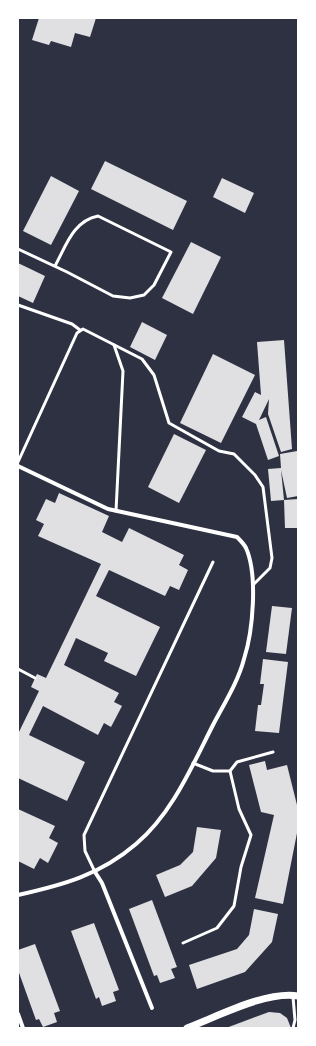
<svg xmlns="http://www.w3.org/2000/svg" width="316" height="1046" viewBox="0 0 316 1046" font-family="'Archivo Narrow',sans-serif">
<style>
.building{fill:#e0e0e3}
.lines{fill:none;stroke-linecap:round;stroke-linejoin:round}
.service{stroke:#fff;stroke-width:3}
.minor{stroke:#fff;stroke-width:4}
.tertiary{stroke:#fff;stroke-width:7}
</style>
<rect width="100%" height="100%" fill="#2d3142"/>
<g class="building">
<polygon points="39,18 42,19 96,18 90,37 75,33 71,47 51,41 49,45 32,40"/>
<polygon points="105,161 187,201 173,230 91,189"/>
<polygon points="51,176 79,191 51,245 23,231"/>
<polygon points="222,178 254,193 245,213 213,197"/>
<polygon points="191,242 221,257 193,314 162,298"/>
<polygon points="18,263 45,276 33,303 18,296"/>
<polygon points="142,322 167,335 155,360 130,347"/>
<polygon points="284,340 292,449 281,452 268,414 269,399 259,420 266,417 279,456 268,460 256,424 242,417 255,392 261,395 257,342"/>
<polygon points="213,354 255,375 221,443 180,423"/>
<polygon points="174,434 206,450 179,503 148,487"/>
<polygon points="297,451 298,496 287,498 281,470 284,500 298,499 298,528 285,528 284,500 271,501 268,469 281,468 280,454"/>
<polygon points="59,493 109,516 102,532 122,542 129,528 184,555 179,565 188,570 179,590 170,586 165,596 109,570 96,596 160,627 136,676 104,661 108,653 76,638 64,665 119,693 114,702 122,706 111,727 104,723 98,735 43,706 29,735 85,762 67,801 18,778 18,734 39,691 31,687 37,674 46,678 101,564 38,536 44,524 36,520 46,499 55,503"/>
<polygon points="272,606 292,608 286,654 266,652"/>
<polygon points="263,659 288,662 279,733 255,731 258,705 261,705 264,684 260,684"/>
<polygon points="265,761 267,770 287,765 298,809 297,824 298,828 283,904 255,898 274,815 261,812 249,765"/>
<polygon points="18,809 55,826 49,838 58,843 48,863 40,858 34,869 18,861"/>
<polygon points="197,827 221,830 216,858 192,886 165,897 156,875 180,865 193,852"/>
<polygon points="152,900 177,967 171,969 175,978 160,983 157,975 154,976 129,909"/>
<polygon points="254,909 278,914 272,942 245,972 197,989 189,965 237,949 249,935"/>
<polygon points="94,923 119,990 113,992 116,1001 102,1006 99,997 96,999 71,931"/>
<polygon points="35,944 60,1011 54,1013 57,1022 43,1027 39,1019 36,1020 18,970 18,950"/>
<polygon points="269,1012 280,1013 287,1018 291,1028 226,1028"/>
</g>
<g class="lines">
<g class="service">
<path d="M18,249L67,272L113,296L130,298L144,295L154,285L171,252L98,216C73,221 66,246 55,266"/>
<polyline points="18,305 72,324 80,330"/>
<polyline points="114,345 123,371 116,511"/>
<polyline points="18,462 77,333 83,329 142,359 154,375 169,423 219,451 234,454 255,475 263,487 272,558 270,568 253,585"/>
<polyline points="18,669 35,678"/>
<polyline points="230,771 237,762 273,752"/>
<polyline points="95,872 85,851 84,835 213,562"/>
<polyline points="183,943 217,928 234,906 241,867 251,835 239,809 230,771 213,771 193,763"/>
<polyline points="293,997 295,1020 293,1028"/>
</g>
<g class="minor">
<path d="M18,466L108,509L237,537C240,540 244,544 246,548C258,575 253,631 244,659C238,682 224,704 213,725C192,766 172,814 136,844C100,875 63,885 18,895"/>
<polyline points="95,872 102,883 152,1008"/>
<polyline points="18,1014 23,1028"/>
</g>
<path class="tertiary" d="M187,1028C219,1016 265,991 298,996"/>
</g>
<rect width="316" height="1046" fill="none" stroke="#ffffff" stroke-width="38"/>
</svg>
